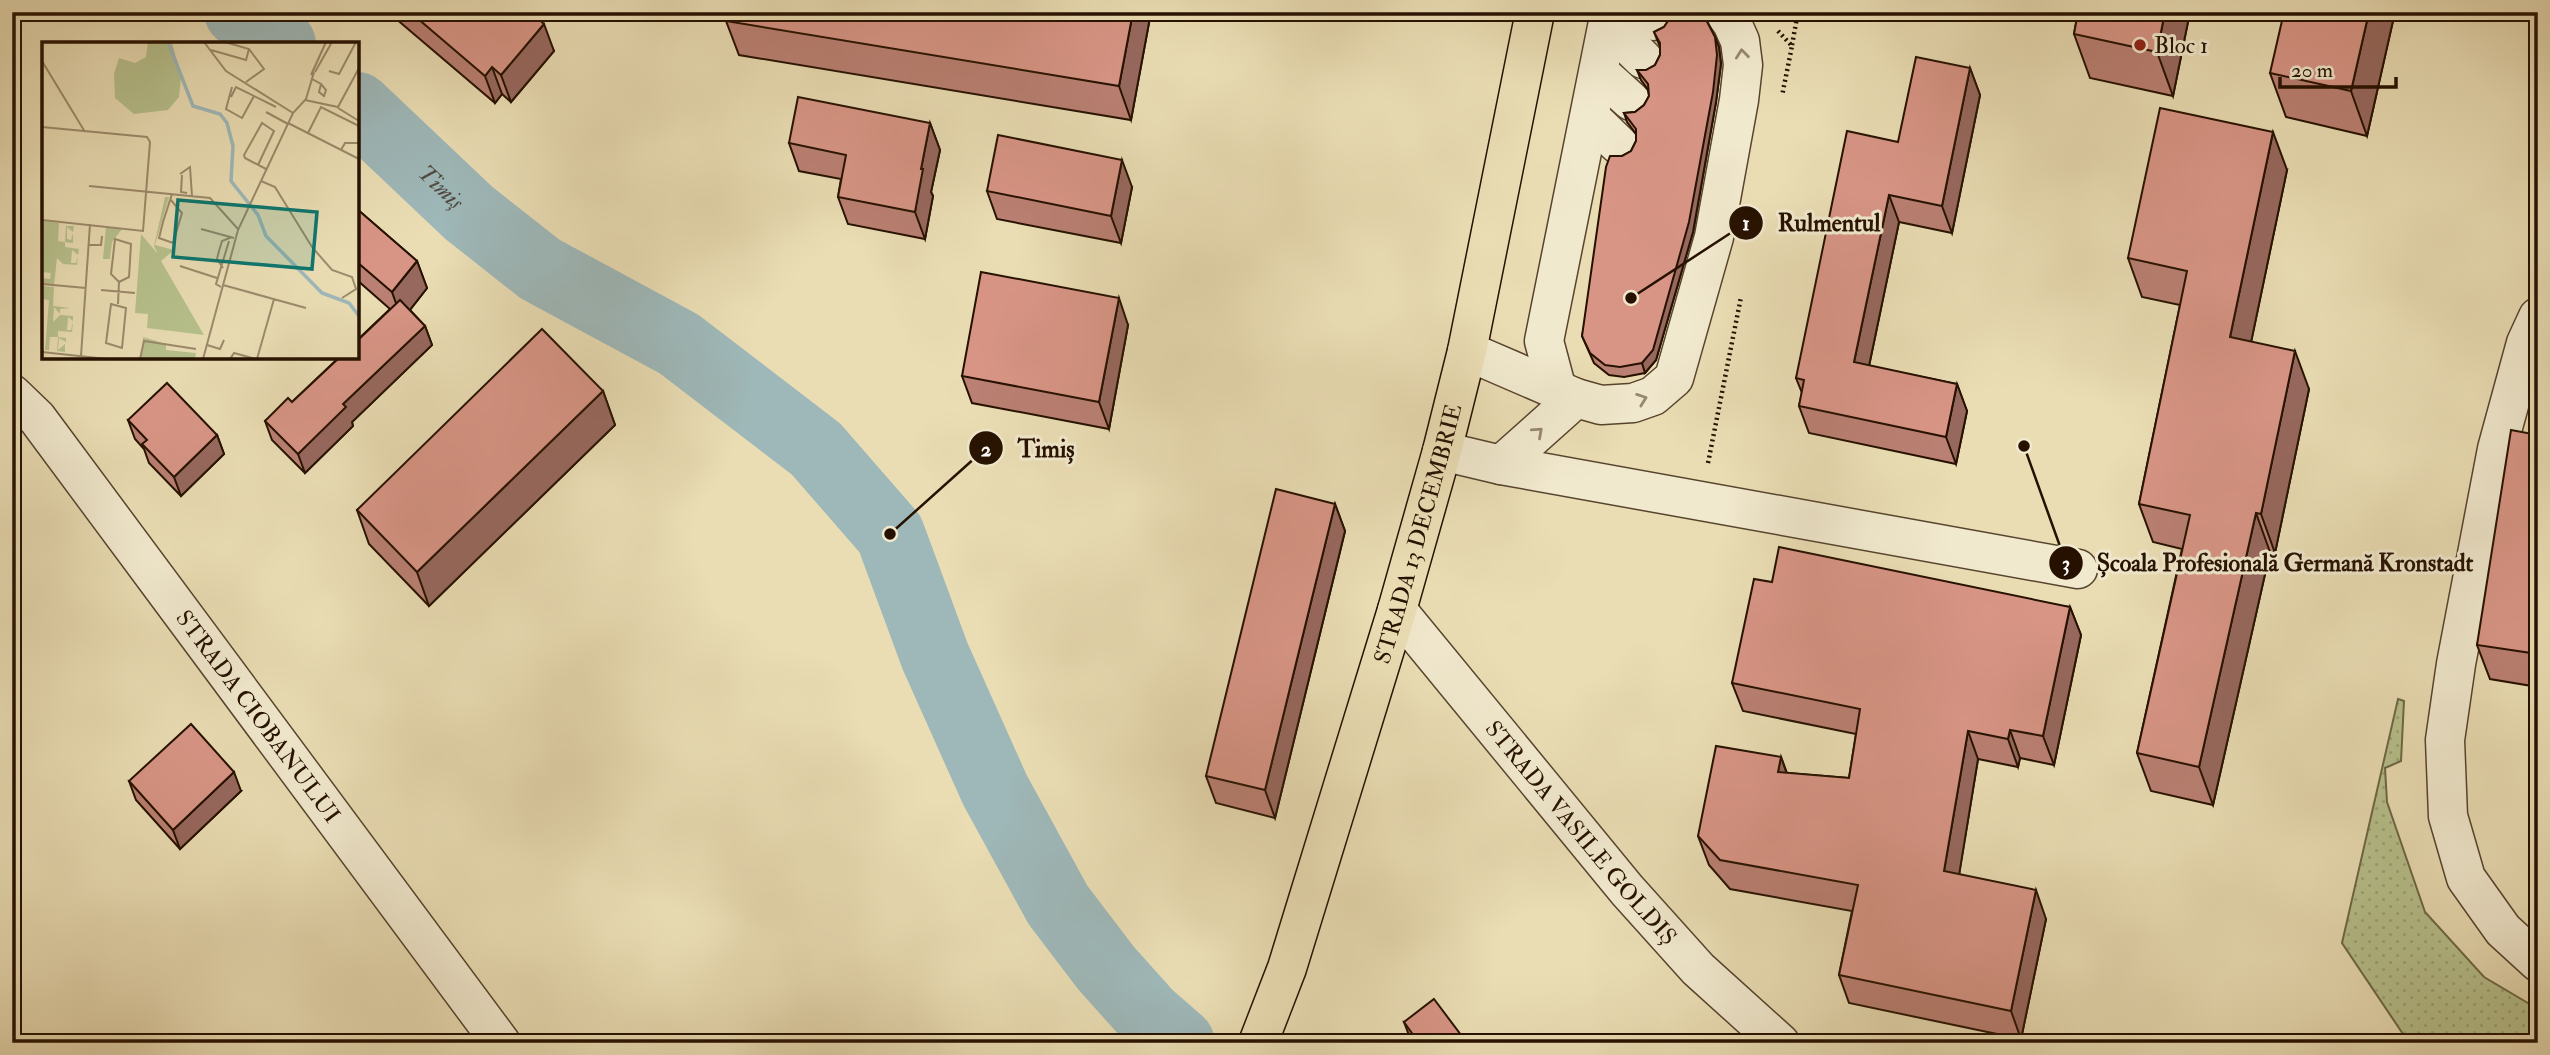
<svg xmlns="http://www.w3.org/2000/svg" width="2550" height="1055" viewBox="0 0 2550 1055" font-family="'IM FELL Double Pica',serif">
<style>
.grass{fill:url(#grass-dots);stroke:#6e6946;stroke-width:2}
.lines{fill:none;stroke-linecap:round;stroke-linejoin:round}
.river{stroke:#9eb8b9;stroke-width:70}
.minor-casing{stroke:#57442d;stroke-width:41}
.major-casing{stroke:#261100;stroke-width:41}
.path{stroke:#261100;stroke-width:4.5;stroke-dasharray:2 3.5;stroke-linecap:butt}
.minor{stroke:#f1e9ce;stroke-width:38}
.major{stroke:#eaddb4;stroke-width:38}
.wall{fill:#ba8073;stroke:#261100;stroke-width:2}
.shaded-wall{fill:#97685e;stroke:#261100;stroke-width:2}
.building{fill:#d89586;stroke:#261100;stroke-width:2}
.oneway{stroke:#968871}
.poi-dot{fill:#8f2418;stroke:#f1e9ce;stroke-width:2.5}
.labels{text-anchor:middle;stroke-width:6;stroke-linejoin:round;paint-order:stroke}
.poi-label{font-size:23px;fill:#261100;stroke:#f1e9ce;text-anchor:start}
.street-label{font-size:23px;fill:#261100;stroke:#f1e9ce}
.water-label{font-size:24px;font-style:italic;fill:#504b41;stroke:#f1e9ce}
.inset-river{fill:none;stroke:#9eb8b9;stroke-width:3.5}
.inset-road{fill:none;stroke:#9c8b6c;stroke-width:2}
.view{fill:#0f766e;fill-opacity:0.15;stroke:#0f766e;stroke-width:3.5}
.inset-edge{fill:none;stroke:#261100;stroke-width:3.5}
.leader{fill:none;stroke:#261100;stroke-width:2.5}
.callout-dot{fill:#261100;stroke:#f1e9ce;stroke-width:2.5}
.mark-label{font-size:21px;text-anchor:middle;font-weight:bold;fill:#fff}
.callout-label{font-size:24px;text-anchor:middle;font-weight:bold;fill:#261100;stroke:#f1e9ce;stroke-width:6;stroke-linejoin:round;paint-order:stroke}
</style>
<defs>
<pattern id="grass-dots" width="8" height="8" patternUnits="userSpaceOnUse" patternTransform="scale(1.75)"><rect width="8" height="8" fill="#b7c18d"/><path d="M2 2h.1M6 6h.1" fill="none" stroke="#9da578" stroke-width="1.8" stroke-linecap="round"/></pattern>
</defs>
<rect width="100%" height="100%" fill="#eaddb4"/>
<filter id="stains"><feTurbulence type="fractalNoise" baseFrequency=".00286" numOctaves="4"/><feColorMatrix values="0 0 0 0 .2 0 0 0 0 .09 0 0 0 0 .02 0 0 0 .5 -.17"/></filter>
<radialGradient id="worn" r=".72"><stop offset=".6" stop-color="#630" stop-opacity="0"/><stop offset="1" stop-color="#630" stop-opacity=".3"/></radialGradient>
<polygon class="grass" points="2398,699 2404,701 2401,761 2385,768 2387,802 2425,912 2484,977 2538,1009 2538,1043 2409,1043 2342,943"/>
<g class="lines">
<g class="river">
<polyline points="239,12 281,44"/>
<path id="s1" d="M357,107L469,213L540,269L679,344L816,449L890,534L935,656L995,790L1058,905L1106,968L1149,1016L1180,1043"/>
</g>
<g class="minor-casing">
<g id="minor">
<polyline points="1644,12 1653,21"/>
<polyline points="1608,25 1643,59"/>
<polyline points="1599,72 1631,101"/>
<polyline points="1590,117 1619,145"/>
<polyline points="2538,317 2526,343 2497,449 2456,664 2445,740 2448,816 2466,878 2503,930 2538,962"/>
<polyline points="1467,351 1576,398 1601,405 1633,403 1653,396 1674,378 1714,237 1739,100 1743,65 1740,41 1732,23 1724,12"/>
<polyline points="1557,390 1544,341 1610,12"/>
<path id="s2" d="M12,394L37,418L501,1043"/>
<polyline points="1442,451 1501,465 2078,569"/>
<polyline points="1501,465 1576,398"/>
<path id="s3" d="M1397,610L1627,890L1698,969L1780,1043"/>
</g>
</g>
<g class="major-casing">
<g id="major">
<path id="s4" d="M1258,1043L1287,968L1397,610L1442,451L1467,351L1535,12"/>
</g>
</g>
<g class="path">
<polyline points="1778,31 1792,46 1782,96"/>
<polyline points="1792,45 1798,12"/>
<polyline points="1708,463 1741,297"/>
</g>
<use href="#minor" class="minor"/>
<use href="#major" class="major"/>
</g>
<g class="wall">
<polygon points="388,12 531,12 554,51 511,102 502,94 495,103"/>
<polygon points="728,12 1151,12 1131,120 739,55 726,21"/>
<polygon points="2078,12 2190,12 2173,96 2090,78 2074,34"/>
<polygon points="2395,12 2367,136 2286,117 2270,73"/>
<polygon points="1703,13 1715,37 1719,47 1721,64 1716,102 1693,232 1656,360 1645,373 1624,377 1609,375 1594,363 1582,336 1622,156 1631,151 1636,141 1636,134 1627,122 1624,113 1635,112 1644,105 1649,96 1648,90 1641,80 1637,70 1646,70 1655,65 1660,55 1660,47 1654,32 1664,27 1670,18"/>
<polygon points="1970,68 1980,95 1952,233 1899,222 1869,366 1957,384 1967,411 1956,464 1809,433 1799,406 1802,393 1796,378 1898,142"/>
<polygon points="930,123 940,150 931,192 933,196 925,239 848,224 838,197 841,179 799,171 789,143"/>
<polygon points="2287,170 2251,342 2309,389 2275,553 2270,552 2213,805 2151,791 2137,753 2182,549 2153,542 2139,504 2180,305 2142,297 2128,258"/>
<polygon points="1132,187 1121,243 997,219 987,191"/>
<polygon points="357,209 417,261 427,288 410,310 425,326 432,345 352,422 353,426 305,473 272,440 265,421 292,402 390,309 357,280"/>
<polygon points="1128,325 1109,429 972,403 962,376"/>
<polygon points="603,391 615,425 429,606 369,544 357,510"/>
<polygon points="128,420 217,435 224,454 181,496 149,463 144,449 135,439"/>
<polygon points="2538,435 2538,687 2490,679 2477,645"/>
<polygon points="1335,504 1345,531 1275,818 1216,803 1206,776"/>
<polygon points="1772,582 2070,607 2081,635 2054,765 2020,758 2018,767 1978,759 1959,874 2046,919 2021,1039 1849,1003 1839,975 1852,911 1730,889 1709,865 1698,836 1781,757 1787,773 1849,778 1856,734 1743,711 1732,683"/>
<polygon points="129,781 241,791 180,849 136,800"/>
<polygon points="1404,1022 1467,1043 1412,1043"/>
</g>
<g class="shaded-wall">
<polygon points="1133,12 1151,12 1131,120 1119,86"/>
<polygon points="2165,12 2190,12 2173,96 2157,52"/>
<polygon points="2369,12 2395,12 2367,136 2351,91"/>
<polygon points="544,24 554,51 511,102 501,75"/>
<polygon points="1715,37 1719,47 1721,64 1716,102 1693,232 1656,360 1645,373 1642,363"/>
<polygon points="492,67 502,94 495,103 485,76"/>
<polygon points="1970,68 1980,95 1952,233 1942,206"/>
<polygon points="930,123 940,150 931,192 933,196 925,239 915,212 921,169"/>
<polygon points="2273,132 2287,170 2244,376 2230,337"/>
<polygon points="1122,160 1132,187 1121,243 1111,216"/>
<polygon points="1889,195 1899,222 1864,390 1854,362"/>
<polygon points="417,261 427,288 402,320 392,292"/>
<polygon points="1119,298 1128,325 1109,429 1099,402"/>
<polygon points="425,326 432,345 352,422 353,426 305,473 298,454 343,404"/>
<polygon points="2295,351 2309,389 2275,553 2261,514"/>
<polygon points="1957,384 1967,411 1956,464 1946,437"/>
<polygon points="603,391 615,425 429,606 417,572"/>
<polygon points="217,435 224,454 181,496 174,477"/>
<polygon points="1335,504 1345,531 1275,818 1265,790"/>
<polygon points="2256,513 2270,552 2213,805 2199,767"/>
<polygon points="2070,607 2081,635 2054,765 2043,736"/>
<polygon points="2010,730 2020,758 2018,767 2008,739"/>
<polygon points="1968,731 1978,759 1955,900 1944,871"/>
<polygon points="1781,757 1791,786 1778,772"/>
<polygon points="234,772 241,791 180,849 173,830"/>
<polygon points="2036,890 2046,919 2021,1039 2011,1011"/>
</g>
<g class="building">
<polygon points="410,12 531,12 544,24 501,75 492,67 485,76"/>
<polygon points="728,12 1133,12 1119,86 726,21"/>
<polygon points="1670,12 1702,12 1715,37 1717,55 1713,92 1689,222 1653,350 1642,363 1620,367 1605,365 1590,353 1582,336 1606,167 1610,156 1622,156 1631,151 1636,141 1636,129 1624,113 1635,112 1644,105 1649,96 1648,84 1637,70 1646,70 1655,65 1660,55 1660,43 1654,32 1664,27 1670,18"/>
<polygon points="2078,12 2165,12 2157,52 2074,34"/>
<polygon points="2284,12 2369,12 2351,91 2270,73"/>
<polygon points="1916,57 1970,68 1942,206 1889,195 1854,362 1957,384 1946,437 1799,406 1804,380 1796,378 1847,131 1898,142"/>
<polygon points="798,97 930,123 921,169 923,169 915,212 838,197 846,155 789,143"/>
<polygon points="2160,108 2273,132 2230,337 2295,351 2261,514 2256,513 2199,767 2137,753 2190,515 2139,504 2187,271 2128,258"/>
<polygon points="998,135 1122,160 1111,216 987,191"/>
<polygon points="357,209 417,261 392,292 357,262"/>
<polygon points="981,272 1119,298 1099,402 962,376"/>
<polygon points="400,300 425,326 343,404 346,407 298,454 265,421 288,398 292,402 340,357 357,357 357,341"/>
<polygon points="542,329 603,391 417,572 357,510"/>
<polygon points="167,383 217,435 174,477 142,444 147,440 128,420"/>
<polygon points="2511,430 2538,435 2538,654 2477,645"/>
<polygon points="1276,489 1335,504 1265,790 1206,776"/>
<polygon points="1779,547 2070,607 2043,736 2010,730 2008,739 1968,731 1944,871 2036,890 2011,1011 1839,975 1858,885 1720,860 1698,836 1716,746 1781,757 1778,772 1849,778 1860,709 1732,683 1754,579 1772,582"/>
<polygon points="191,724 234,772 173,830 129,781"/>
<polygon points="1434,999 1467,1043 1419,1043 1404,1022"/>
</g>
<defs><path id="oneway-chevron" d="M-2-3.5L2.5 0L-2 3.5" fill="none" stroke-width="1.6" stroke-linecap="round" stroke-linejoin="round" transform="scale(1.75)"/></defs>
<g class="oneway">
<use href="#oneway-chevron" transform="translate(1742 54) rotate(-96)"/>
<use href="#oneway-chevron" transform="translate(1642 399) rotate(-20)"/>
<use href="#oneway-chevron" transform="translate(1538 432) rotate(-42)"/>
</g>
<circle class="poi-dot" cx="2140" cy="45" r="7"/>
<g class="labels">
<g class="poi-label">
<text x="2154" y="53">Bloc 1</text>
</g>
<g class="street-label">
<text dy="8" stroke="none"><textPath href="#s4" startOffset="534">STRADA 13 DECEMBRIE</textPath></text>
<text dy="8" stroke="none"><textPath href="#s2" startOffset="406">STRADA CIOBANULUI</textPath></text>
<text dy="8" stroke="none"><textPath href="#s3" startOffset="289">STRADA VASILE GOLDIȘ</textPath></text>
</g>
<g class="water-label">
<text dy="8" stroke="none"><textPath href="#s1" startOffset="116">Timiș</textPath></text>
</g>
</g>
<g transform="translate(42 42)">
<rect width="317" height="317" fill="#eaddb4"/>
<path d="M106,0H130L139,36L137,55L126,68L92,72L73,56L72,32L77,16L93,21L104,15ZM123,155H127L113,203L132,208L119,219L162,293L105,286L106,272L93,271L99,192L116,212L112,204ZM0,179L17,181L16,199L23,200L24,184H32L31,190L25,185V197L29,198L31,191V201L23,200V205L37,207L36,213L30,208L29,221H34L36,214L35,223L21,222L15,216L12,243L0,242V236L8,237L9,231L0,230ZM64,185L80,187L70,200L68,217H61ZM0,244L12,245L11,264L28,266L18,267V272L12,265L11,280L18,273L31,274V279L26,275L25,288H29L31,280L30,290L16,289V295L24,296V300L17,296L16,308L23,302V310L15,309L16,295H8L7,308H3L7,258L0,257ZM101,295L124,302V308L154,311L153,317H99Z" fill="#b7c18d"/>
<path class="inset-river" d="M126,0L151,64L178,72L185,81L191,104L189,139L216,173L224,194L280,251L307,261L317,274"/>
<path class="inset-road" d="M162,0L184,29L251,71M183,0L207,7L222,27L204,40M169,8L204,18L207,7M0,19L43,90M287,29L297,32L314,0M273,30L290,0M269,33L284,0M270,37L279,42L284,48L282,54L277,50L279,42M190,45L184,67L200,76L212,54M189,55L194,45L234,65M263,58L296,65L317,26M296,66L317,79M224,70L246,82M246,81L317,117M0,85L105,95L108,100L101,189L0,178M266,91L279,65L317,84M299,108L303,101H317M216,123L232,89L220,81L202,113L203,116L224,127M138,132L148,125L150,154M140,133L139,150L145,151M219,139L233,145L270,205L290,228L310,235L314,247L300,256M47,144L168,156L196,187M128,157L140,171L131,201L117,196L121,180L130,152M159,187L192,196M47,203H59L60,194M138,224L175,236M181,226L175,217L177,209L180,199L190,195M0,242L44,246M181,243L264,266M179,245L174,242L187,199M59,248L93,251M69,262L84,266L80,306L64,301ZM76,262L77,240L87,235L89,202L73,197L69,232L77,240M165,303L178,307L182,298M0,310L65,317M39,314L48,182M98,317L102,299L154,307M161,317L196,188L251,71L264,57L272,30M188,317L192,311L214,317M215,317L232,257"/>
<path class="view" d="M136,158L275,170L270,227L131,215Z"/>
<rect width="317" height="317" class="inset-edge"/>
</g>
<path class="leader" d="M1631 298L1746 223M890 534L986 448M2024 446L2066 563"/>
<g class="callout-dot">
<circle cx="1631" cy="298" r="7"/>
<circle cx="890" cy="534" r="7"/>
<circle cx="2024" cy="446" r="7"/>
<circle cx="1746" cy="223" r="18"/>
<circle cx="986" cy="448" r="18"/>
<circle cx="2066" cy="563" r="18"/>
</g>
<g class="mark-label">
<text x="1746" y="230">1</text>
<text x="986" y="456">2</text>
<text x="2066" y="570">3</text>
</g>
<g class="callout-label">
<text x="1829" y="231">Rulmentul</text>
<text x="1046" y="457">Timiș</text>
<text x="2285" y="571">Școala Profesională Germană Kronstadt</text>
</g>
<rect width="2550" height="1055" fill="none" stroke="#eaddb4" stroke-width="42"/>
<rect x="14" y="14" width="2522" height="1027" fill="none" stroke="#261100" stroke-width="3.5"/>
<rect x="21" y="21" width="2508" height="1013" fill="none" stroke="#261100" stroke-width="2"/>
<path d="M2280 77v10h116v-10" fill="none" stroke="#261100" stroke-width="3.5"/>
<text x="2291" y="77" font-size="21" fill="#261100" stroke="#f1e9ce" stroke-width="5" paint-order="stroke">20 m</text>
<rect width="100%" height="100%" filter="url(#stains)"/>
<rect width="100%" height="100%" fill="url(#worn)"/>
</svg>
